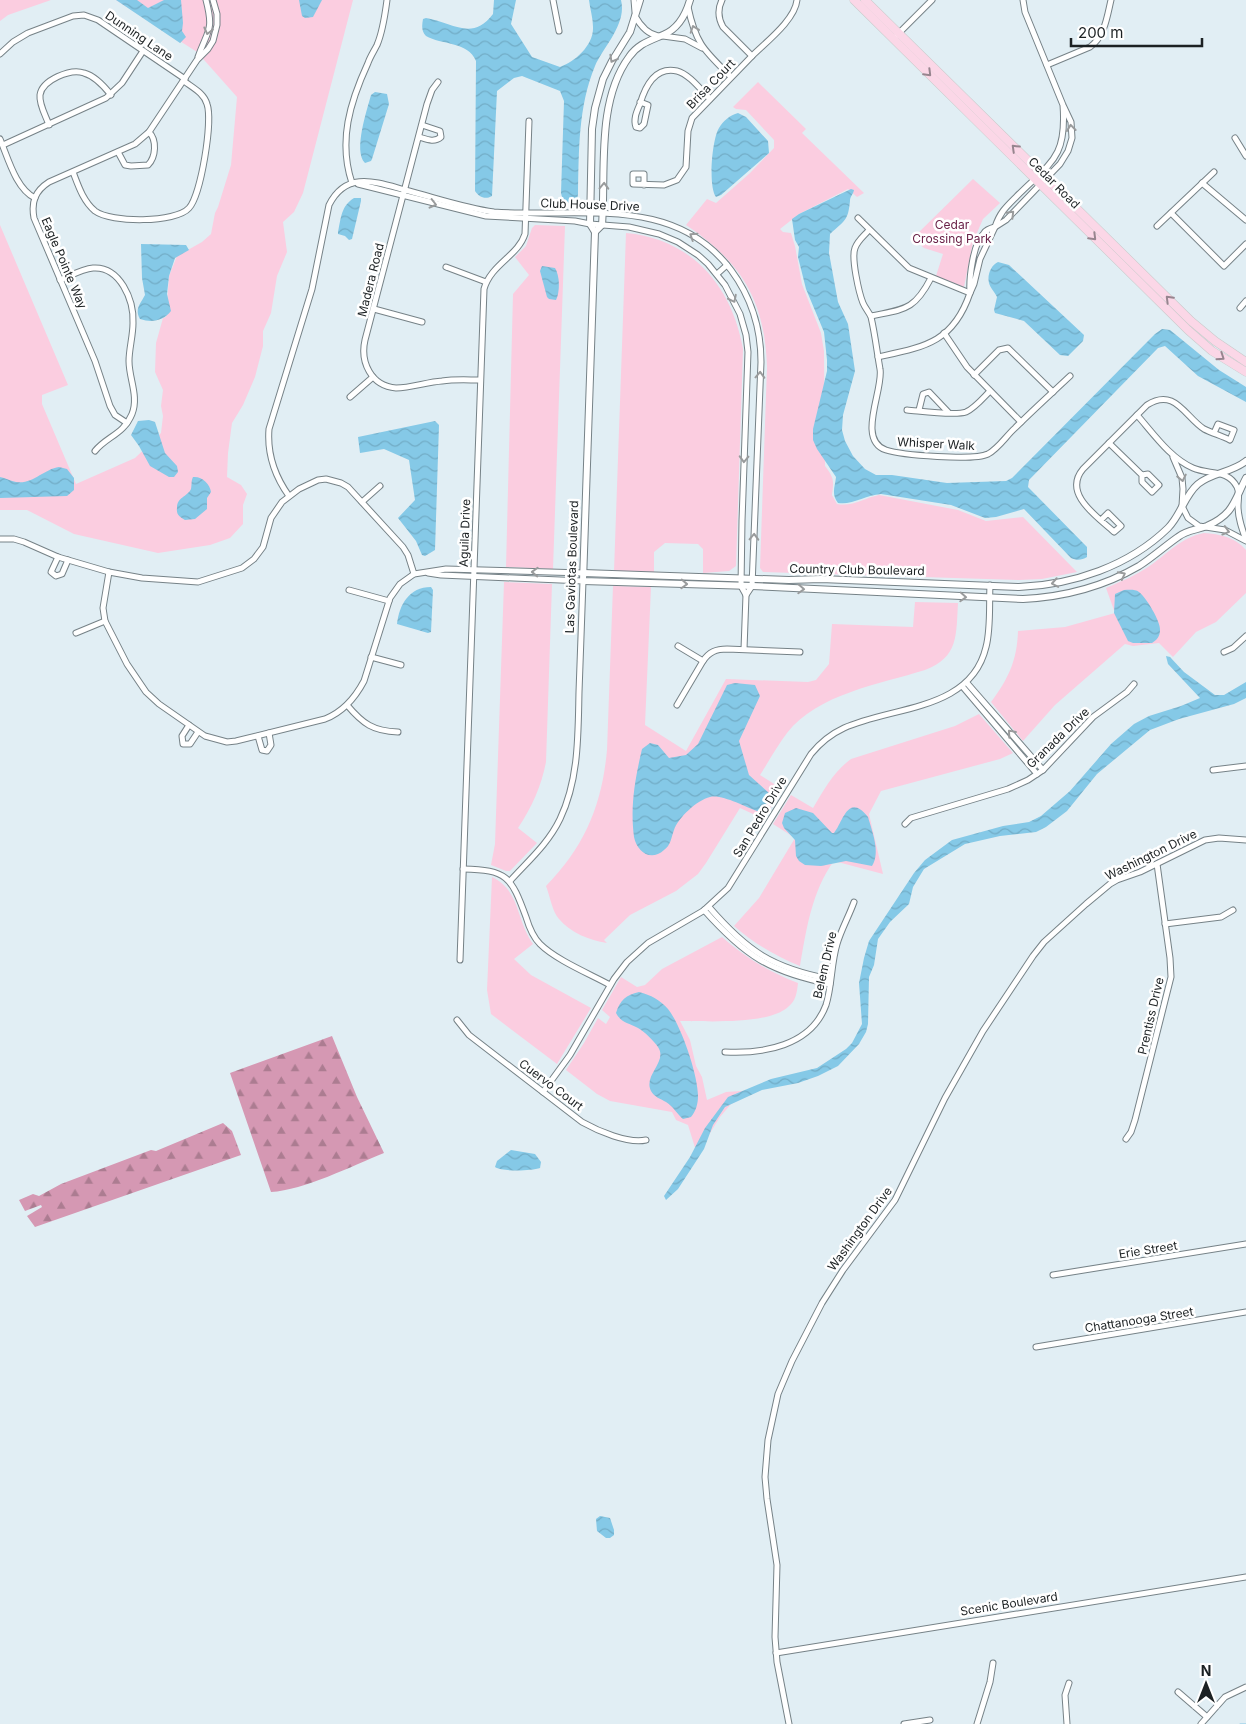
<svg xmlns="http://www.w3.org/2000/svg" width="1246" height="1724" viewBox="0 0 1246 1724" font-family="Inter,sans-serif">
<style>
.green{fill:#fbcde0}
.forest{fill:url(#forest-firs)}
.water{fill:url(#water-waves)}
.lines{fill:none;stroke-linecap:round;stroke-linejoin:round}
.stream{stroke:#85c9e7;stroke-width:1}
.minor-casing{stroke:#768287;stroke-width:7}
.tertiary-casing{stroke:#768287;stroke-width:8}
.primary-casing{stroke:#c9caca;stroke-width:9}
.minor{stroke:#fff;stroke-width:5}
.tertiary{stroke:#fff;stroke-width:6}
.primary{stroke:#fbd7e7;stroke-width:8}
.oneway{stroke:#999b9c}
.oneway2{stroke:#97858f}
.labels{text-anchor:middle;stroke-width:5;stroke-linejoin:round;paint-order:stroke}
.street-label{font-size:12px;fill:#1c2123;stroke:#fff}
.park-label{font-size:12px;fill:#6a2248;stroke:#fff}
</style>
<defs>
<pattern id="forest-firs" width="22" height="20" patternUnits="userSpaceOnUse" patternTransform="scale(1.25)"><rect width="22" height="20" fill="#d598b3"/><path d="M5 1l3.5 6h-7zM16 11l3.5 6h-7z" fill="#ac7c91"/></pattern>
<pattern id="water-waves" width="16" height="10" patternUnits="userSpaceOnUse" patternTransform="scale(1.25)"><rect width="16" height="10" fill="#85c9e7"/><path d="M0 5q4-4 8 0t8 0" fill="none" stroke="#72acc6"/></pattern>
</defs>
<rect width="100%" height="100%" fill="#e1eef4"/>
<g class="green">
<polygon points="0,0 51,0 8,15 0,21"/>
<polygon points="116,0 353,0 303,193 294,212 283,222 287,252 277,276 271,313 263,331 263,346 255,377 243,405 232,423 228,453 227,477 241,485 247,494 243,505 243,524 230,538 210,545 158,553 74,534 27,510 0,510 0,225 68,385 42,395 42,404 76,484 135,458 161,433 163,416 161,406 163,390 155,372 156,343 163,318 166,317 169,276 177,256 202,242 211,234 215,213 218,207 231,165 237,97 197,52"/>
<path d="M758,82L806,129L802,133L864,193L857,197L848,189L799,214L780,229L783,232L791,233L795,246L802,284L821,333L824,351L825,466C834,478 834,480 832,495L837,504C853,507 864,498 879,495L958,510L986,521L1023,517L1077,572L1042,579L1019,580L763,572L760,568L767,367C765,300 741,262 686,225L707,199L716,203L750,173L774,148V140L746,110L736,109L733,107Z"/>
<polygon points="973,179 1000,203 983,219 973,242 964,287 936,276 943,254 924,248 913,238"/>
<polygon points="535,225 565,226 553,569 506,567 513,294 529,275 515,257 526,246 532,228"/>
<path d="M626,233C692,239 732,286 743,349L736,566L729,571L703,573V549L698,544L665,543L654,552V572L614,571Z"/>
<path d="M1204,533C1220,534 1235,537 1246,550V593L1216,622L1196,632L1173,657L1159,643L1133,646L1125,644L1055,705L1023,741L991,702C1008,679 1017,661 1018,631L1065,627L1115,613L1106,588C1122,581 1137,575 1151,565C1168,553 1182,537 1204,533Z"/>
<path d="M504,582L552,584L546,762C541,787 532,807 518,828L537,843L510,871H506L491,865L495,844Z"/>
<path d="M613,586L651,587L645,725L686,751L726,679L808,682L816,680L829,664L832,624L913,627L915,602L958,603C956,635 959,657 925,670C880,684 817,694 787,733C777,746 769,761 760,775L782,789L764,819L740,808L706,863L698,874L676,891L630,915L604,940L607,943C589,940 571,933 559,919C552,911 550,896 546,886C585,846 602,805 607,750Z"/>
<path d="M979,714L1013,753L1000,759L881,791L869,814L883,874L834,861C812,890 806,931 800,966C775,956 755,944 734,926L759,898L795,838L773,824L791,795L813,808C824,790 833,772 851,759L955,726Z"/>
<path d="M492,877C520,890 516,920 533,944L514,959L531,975L591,1008L557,1064L491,1014L487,990Z"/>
<path d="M722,937C746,958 769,972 798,983C797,992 796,1001 788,1007C768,1025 707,1021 680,1021L690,1040L696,1066L702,1077L707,1100L726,1092L757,1090L731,1104L720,1117L697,1154L688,1125L676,1120L672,1112L610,1101L597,1094L566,1070L584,1043L598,1018L606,1024L610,1017L602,1010L621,977L637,987L645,985L662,969Z"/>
</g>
<g class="forest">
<path d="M332,1036L357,1097L384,1153C352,1166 304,1190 271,1192L230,1073Z"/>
<polygon points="223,1123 232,1131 241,1155 35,1227 27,1216 42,1207 41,1205 25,1211 19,1200 33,1194 39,1196 61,1184 151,1150 156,1151"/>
</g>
<g class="water">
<polygon points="116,0 137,0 148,8 164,0 181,0 183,23 182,31 186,37 180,43"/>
<polygon points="299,0 322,0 313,17 305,18 302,16"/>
<path d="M494,0H516L511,24L532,57L560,67C575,62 594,45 593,27C593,18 590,9 589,0H621C627,24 604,46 595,66C578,107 579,151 578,194L577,201C572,204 568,203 563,201L561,193L564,101L560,91L522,76L514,78L497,91L492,196C485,200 479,197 475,191L476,61C468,41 441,45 426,36C421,31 422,25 423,19L426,18C452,22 472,42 493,14Z"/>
<path d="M375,92L387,94L389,104L372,159L371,161L365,163C353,151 367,110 371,95Z"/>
<path d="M738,113L746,117L768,141L769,153L721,195L716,197C708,187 712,139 719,128C723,121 730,115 738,113Z"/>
<path d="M851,189L854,190C853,195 850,196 850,201C848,221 845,220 830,234L829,253L838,302L848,324L855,371L843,415L842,430L845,441L853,456L865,469L876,475H892L947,483L1006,481L1012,478L1155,334L1162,329L1170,330L1219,370L1246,387V402L1198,376L1165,346L1158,348L1029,480L1028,487L1087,547V557C1082,560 1077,561 1071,558L1024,509L996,517L985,518L951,505L881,494C866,495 853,505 838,503C831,494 835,487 836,477L817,449L813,440V429L827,371V360L824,332L806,289L798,257L799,247L795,240L792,219L799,214Z"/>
<path d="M354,198H361V201L352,239L349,240L345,236L338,234V232C341,218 341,206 354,198Z"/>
<path d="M141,244L186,245L189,250L175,258L169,276L167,294L171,311C163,321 152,323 140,319C134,309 141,303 145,295L142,278Z"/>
<path d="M998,262L1009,265L1084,335L1083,341L1068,356L1060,355L1024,321L995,313L994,310L997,297C995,292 990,288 989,283C987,275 991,265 998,262Z"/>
<path d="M542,266L555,268C560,276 560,292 556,300L549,299L547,297L540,271Z"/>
<polygon points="149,420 155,422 165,453 177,466 178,472 174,477 169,477 150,466 139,446 131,435 138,421"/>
<polygon points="435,421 439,425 435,550 425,556 422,555 416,541 398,518 415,500 409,460 384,449 360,453 358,437"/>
<path d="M59,467L67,469L74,478V490L67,496L0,498V477C5,478 11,481 16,482C32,485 44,469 59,467Z"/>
<path d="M193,477C202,476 210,484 211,492L207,498V509L195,519L185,520C180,517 176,515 177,508C177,497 187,497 191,489C192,484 191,481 193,477Z"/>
<path d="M431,587L433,590L431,632L428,633L397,624C399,605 409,587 431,587Z"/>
<path d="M1124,590C1129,590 1135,589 1139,592C1146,597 1161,622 1160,630C1160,636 1157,640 1152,643H1133L1128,641L1114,613L1115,594Z"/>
<polygon points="1166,656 1170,657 1184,672 1215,695 1224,695 1246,682 1246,698 1234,704 1179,719 1150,730 1097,774 1067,811 1046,827 1036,832 1000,836 965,844 924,869 913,887 909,904 890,922 878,939 874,965 869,977 868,1024 866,1032 859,1044 838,1066 818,1076 798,1083 762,1090 725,1107 713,1125 704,1149 678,1189 666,1200 664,1196 690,1157 705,1128 728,1097 771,1079 817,1068 846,1049 852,1043 862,1024 859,983 864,958 869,941 914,873 925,860 952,840 1003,826 1029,822 1041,816 1070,791 1111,744 1134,724 1149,716 1181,706 1200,698 1168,664"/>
<path d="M735,683L755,685L760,696L739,741L749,775L769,793C770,800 766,806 761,811H757C745,807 722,794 710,797C697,800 678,818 674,830C671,838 671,845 664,850C651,862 637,852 634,837C630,806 635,779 642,749L650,743L658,745L669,758L686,755L698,744L727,685Z"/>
<path d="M796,808L813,813L832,833H834C843,822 848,792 868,817C872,831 881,853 872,866L846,861L821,866L805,865L799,861L796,856L795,840L784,828L782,823L785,813Z"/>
<path d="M639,992C651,995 660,1000 668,1009C681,1025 698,1075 698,1096C698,1104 696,1111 691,1117L683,1119C677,1114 673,1106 666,1102C661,1099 654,1097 651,1091C643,1075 668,1062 658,1047C654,1041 644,1031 638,1028C629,1023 621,1023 616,1013C620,1000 626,995 639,992Z"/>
<path d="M511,1150L535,1154L541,1162L540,1168C531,1171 503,1172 495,1167L497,1161Z"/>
<polygon points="600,1516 610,1518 614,1530 614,1535 610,1538 606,1538 597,1531 596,1519"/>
</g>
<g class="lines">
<polyline class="stream" points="1240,1724 1246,1724"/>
<g class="minor-casing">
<g id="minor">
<polyline points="553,0 559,31"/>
<polyline points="634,0 635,12"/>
<path d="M722,0C717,10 718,18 723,27L752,56C766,42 795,20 797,0"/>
<path d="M1023,0L1025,12L1063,105L1071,122L1072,138L1068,151L1060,164L1006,220L995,227C1000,212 1006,207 1017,196C1051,162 1067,158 1063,105"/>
<path d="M688,7C696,45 705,51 731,77"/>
<path d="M635,16C640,25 648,34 658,36"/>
<polyline points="897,35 932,0"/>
<polyline points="663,36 685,39 702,48"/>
<polyline points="0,54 13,42 28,33 73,16 84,15 98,20 185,79"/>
<path d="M198,57C208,29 214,31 206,0"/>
<path d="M1047,65L1090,47C1105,36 1107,17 1111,0"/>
<path d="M438,82L432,90L427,104L365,340C360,362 371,386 396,388C411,388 427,382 442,381C455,379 468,380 480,380"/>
<path d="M640,102L648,105L644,124L640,128L636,127C633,119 637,111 640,104C645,87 655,66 677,71C689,74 701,90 710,99"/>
<path d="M49,125C46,116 39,105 40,95C42,80 71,68 84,73C95,76 104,86 111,95"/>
<path d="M419,137C426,139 434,143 441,137L440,131L422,125"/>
<polyline points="1235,138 1246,156"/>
<path d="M0,139C8,158 16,189 35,198"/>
<polyline points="3,145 106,98 122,83 143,51"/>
<path d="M118,152L125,165L131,166L148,165C156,157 157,140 149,132"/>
<path d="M73,172C78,185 83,201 95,211C111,223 176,223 189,208C201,195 213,121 207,104C204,93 193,88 184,81"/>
<path d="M352,183C338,141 350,102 368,63C370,57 374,51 377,45C383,31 385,15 387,0"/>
<polyline points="1202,183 1246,220"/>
<polyline points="358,184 486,216 575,221 590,224 629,227 659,234 678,242 698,255 708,264 725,285 740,314 746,335 748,352 742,521 741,586 746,595 744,649"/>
<polyline points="644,185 644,174 633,174 633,184 664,185 677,180 686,167 688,131 692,118 752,56"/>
<polyline points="1171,213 1224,266 1246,244"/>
<path d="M858,218L909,268L970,293C953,343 924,347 878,357"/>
<polyline points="1157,226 1214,172"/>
<path d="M995,227L980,259L974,284L970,293C969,278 973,243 984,233C986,230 991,228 995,227Z"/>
<path d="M869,230C864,236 858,240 855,248C851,258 859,293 863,303C865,308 869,312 871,317C875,334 877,352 880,369C884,389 856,440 886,450C901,455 974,461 988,454C999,448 1006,436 1015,428C1033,410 1052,393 1070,376"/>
<polyline points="446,267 486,282"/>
<polyline points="717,274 727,265"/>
<path d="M60,280C70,276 82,269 93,268C120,266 134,300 133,323C133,336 129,349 129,361C129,379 139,396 132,414C124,434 106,437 95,451"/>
<polyline points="1240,308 1246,301"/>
<polyline points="374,309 422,322"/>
<path d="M871,316C904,309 914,311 931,278"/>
<polyline points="944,333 967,367 1021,422"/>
<polyline points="974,375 999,350 1008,348 1053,392"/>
<polyline points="350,397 373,377"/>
<path d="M907,410C920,411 955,416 966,412C975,408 983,398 990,391"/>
<polyline points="919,410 923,394 929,392 948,412"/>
<path d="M1137,415C1153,433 1170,458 1193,468C1209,475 1228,469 1237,487C1240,493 1238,500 1238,506C1238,518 1242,529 1246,540"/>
<path d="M127,423L115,415L110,406L95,361L34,218C31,202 35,191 49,182L135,144L149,132L197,60L208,49L213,41L217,25V14L213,0"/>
<polyline points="1109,443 1142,475 1142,482 1152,492 1159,485 1148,474 1142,475"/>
<polyline points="1173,457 1182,478 1183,489 1182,506 1188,518 1199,526 1225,530 1246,541"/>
<path d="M289,496C274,475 267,454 269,429L312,289L329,205C347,169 378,183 409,191C436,198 465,208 494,212C508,213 524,213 539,213C609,213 683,206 731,270C751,297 761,328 761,362L752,586L746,595"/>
<polyline points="362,502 380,486"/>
<path d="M1101,520L1108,513L1121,526L1114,532C1098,517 1062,494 1083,469L1147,405C1175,387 1185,417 1204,429C1212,433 1222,436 1230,440L1234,430L1218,424L1214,433"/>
<polyline points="0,539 14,539 24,542 58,557 109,572 142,578 198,582 242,568 254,559 263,547 271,518 282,502 299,489 318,480 326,479 341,483 348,487 403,547 408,555 414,574"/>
<polyline points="58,557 51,572 56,576 62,574 68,560"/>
<path d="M109,572L103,608L105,621L127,664L146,692L159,704L205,736L227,742L236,741L325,719C343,712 355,698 364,681L390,598L400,584L414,574L446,569L583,573"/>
<path d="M428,573L441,575L583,581C582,618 580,655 579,692C578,735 579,779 560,819C548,844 528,861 510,881"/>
<polyline points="349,590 389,601"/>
<polyline points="76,633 105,621"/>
<polyline points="678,646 703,661"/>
<polyline points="1224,652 1233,648 1246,636"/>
<polyline points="371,657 401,665"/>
<polyline points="967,683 1043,770"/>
<polyline points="962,686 1037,774"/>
<path d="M347,705C363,724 373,731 398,732"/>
<path d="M677,705L703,661C709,652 716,649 727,649L800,652"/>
<polyline points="189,725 182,736 183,744 190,744 198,732"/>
<polyline points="258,736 262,750 267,751 271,745 269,733"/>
<polyline points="1213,770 1246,766"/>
<polyline points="905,824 911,818 1008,789 1028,780 1043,770 1093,717 1127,692 1134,684"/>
<path d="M463,869C507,870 511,876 526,917C529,927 533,937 540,944C556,960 590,974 610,985"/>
<path d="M709,907C747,951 772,968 830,979"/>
<path d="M704,910C745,956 770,972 830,984"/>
<polyline points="1165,924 1221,917 1233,910"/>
<path d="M460,960L484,289C491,264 518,256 525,234L529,121"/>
<path d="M457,1020L469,1035L582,1122C598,1131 628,1144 646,1140"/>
<path d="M725,1052C763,1054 811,1046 826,1005C832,986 831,964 837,944C841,930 849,916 854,902"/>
<path d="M543,1092L570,1055L614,979L627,962L648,943L703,911L728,888L811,754C820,743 831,734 844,728C893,706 971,711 986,647C991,628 989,605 990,585"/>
<polyline points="1126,1139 1131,1132 1135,1120 1171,977 1170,958 1157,864"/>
<polyline points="1053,1275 1246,1244"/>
<polyline points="1036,1347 1246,1312"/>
<polyline points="776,1653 1246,1577"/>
<polyline points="1178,1692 1207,1717"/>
<polyline points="789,1724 777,1662 775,1637 777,1565 767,1499 765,1477 768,1440 778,1394 792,1361 822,1303 843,1270 895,1200 945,1098 983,1031 1033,956 1044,942 1086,904 1110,884 1117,880 1140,872 1205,840 1219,838 1246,840"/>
<polyline points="904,1724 930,1720"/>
<polyline points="977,1724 990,1682 993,1663"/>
<polyline points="1067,1724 1065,1695 1069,1683"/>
<polyline points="1201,1724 1225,1697 1246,1687"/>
</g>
</g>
<g class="tertiary-casing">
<g id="tertiary">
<path d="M640,0L630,32L612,61L603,79L595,108L592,129L590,224L595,232L583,581L752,586L1023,599C1063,597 1103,587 1139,566C1153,557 1165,546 1178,537C1187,530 1197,530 1207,526C1234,514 1234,501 1246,478"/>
<path d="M595,232L602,225C606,172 596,102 629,57C638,44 649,41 663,35C678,29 686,14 690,0"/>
<path d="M583,573L789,580L821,579L1019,587C1073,585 1129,566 1168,528C1181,515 1184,496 1198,484C1213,472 1231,473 1246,461"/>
</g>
</g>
<g class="primary-casing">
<g id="primary">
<polyline points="854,0 1188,330 1212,351 1246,372"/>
<polyline points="865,0 1191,321 1215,341 1246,362"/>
</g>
</g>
<use href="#minor" class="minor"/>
<use href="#tertiary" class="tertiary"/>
<use href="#primary" class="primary"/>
</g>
<defs><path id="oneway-chevron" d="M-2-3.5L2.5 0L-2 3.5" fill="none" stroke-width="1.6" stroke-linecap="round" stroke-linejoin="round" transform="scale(1.25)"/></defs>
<g class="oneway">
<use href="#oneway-chevron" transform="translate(694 29) rotate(-109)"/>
<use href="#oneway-chevron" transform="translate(208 31) rotate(104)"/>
<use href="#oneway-chevron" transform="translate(613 59) rotate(119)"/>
<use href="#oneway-chevron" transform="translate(1071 128) rotate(-96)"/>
<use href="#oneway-chevron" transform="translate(604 186) rotate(-88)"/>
<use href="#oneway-chevron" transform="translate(433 204) rotate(14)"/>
<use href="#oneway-chevron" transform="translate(1011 214) rotate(-45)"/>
<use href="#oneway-chevron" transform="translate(693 236) rotate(-147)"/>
<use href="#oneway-chevron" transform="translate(733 299) rotate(63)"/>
<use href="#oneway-chevron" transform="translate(760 375) rotate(-88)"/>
<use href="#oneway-chevron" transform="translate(744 459) rotate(92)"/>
<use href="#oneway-chevron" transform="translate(1182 478) rotate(78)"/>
<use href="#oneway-chevron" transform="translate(1226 531) rotate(16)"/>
<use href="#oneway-chevron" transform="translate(754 537) rotate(-88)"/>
<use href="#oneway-chevron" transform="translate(535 572) rotate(-178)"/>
<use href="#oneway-chevron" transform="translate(1122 575) rotate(-27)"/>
<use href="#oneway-chevron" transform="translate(1055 583) rotate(170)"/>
<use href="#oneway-chevron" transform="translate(684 584) rotate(2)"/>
<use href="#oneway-chevron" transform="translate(801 589) rotate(3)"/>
<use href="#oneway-chevron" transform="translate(963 597) rotate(3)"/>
<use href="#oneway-chevron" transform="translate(1011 733) rotate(-131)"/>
</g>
<g class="oneway2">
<use href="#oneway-chevron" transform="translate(928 73) rotate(45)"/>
<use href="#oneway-chevron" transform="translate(1015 148) rotate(-136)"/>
<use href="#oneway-chevron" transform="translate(1093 237) rotate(45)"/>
<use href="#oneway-chevron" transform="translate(1169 299) rotate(-135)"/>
<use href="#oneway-chevron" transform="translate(1221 357) rotate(34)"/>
</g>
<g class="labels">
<g class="street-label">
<text transform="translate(139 36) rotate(34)" y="4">Dunning Lane</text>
<text transform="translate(711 84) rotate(-46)" y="4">Brisa Court</text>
<text transform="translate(1054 183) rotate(45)" y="4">Cedar Road</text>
<text transform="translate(590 205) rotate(2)" y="4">Club House Drive</text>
<text transform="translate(64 263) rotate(67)" y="4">Eagle Pointe Way</text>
<text transform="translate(371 280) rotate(-76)" y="4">Madera Road</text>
<text transform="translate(936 444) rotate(3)" y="4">Whisper Walk</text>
<text transform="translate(465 533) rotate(-88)" y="4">Aguila Drive</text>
<text transform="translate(572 567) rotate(-88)" y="4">Las Gaviotas Boulevard</text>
<text transform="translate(857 570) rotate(1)" y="4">Country Club Boulevard</text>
<text transform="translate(1058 738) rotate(-44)" y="4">Granada Drive</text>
<text transform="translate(760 817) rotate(-59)" y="4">San Pedro Drive</text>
<text transform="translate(1151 855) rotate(-26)" y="4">Washington Drive</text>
<text transform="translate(825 965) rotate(-77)" y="4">Belem Drive</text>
<text transform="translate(1151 1016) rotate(-77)" y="4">Prentiss Drive</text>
<text transform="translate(551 1085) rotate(37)" y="4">Cuervo Court</text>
<text transform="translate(860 1229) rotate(-54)" y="4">Washington Drive</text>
<text transform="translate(1148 1250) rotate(-9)" y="4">Erie Street</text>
<text transform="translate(1139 1320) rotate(-9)" y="4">Chattanooga Street</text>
<text transform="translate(1009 1604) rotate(-9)" y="4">Scenic Boulevard</text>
</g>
<g class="park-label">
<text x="952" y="229">Cedar<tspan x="952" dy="14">Crossing Park</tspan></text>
</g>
</g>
<g transform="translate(1206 1684)" stroke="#ffffff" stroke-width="4" paint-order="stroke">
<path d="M0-4L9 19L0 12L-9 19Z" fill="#1c2123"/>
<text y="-8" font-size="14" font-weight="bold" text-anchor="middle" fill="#1c2123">N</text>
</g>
<path d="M1071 38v8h131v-8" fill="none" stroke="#1c2123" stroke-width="2.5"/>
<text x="1078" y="38" font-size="15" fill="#1c2123" stroke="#ffffff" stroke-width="4" paint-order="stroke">200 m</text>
</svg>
